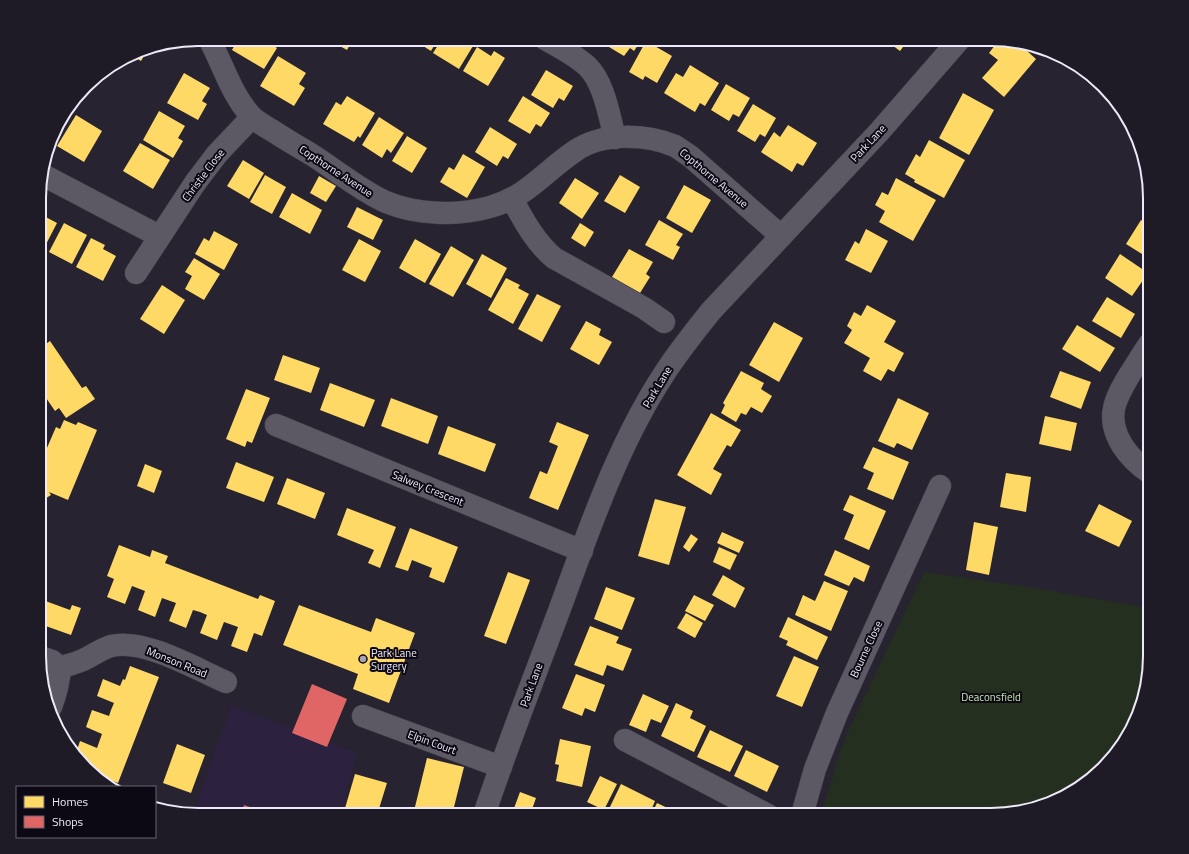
<svg xmlns="http://www.w3.org/2000/svg" width="1189" height="854" viewBox="0 0 1189 854" font-family="'Titillium Web',sans-serif">
<style>
.built{fill:#2c213e}
.green{fill:#242f1f}
.homes{fill:#ffd966}
.shops{fill:#e06666}
.lines{fill:none;stroke-linecap:round;stroke-linejoin:round}
.minor-casing{stroke:#45414d;stroke-width:23}
.minor{stroke:#5d5964;stroke-width:22}
.poi-dot{fill:#a8a4b3;stroke:#0d0914;stroke-width:1.5}
.labels{text-anchor:middle;stroke-width:4;stroke-linejoin:round;paint-order:stroke}
.street-label{font-size:11px;fill:#eee9fa;stroke:#0d0914}
.poi-label{font-size:11px;fill:#eee9fa;stroke:#0d0914;text-anchor:start}
.park-label{font-size:11px;fill:#c2e7ad;stroke:#0d0914}
.rim{fill:none;stroke:#eee9fa;stroke-width:2}
</style>
<rect width="100%" height="100%" fill="#272330"/>
<polygon class="built" points="231,705 357,753 341,815 193,815"/>
<polygon class="green" points="924,572 1029,587 1150,608 1150,666 1141,707 1117,753 1061,798 991,815 821,815 839,754 850,727"/>
<g class="homes">
<polygon points="238,39 274,39 271,44 277,48 264,69 232,50"/>
<polygon points="327,39 353,39 347,50"/>
<polygon points="412,39 438,39 431,51"/>
<polygon points="442,39 474,39 476,41 459,69 433,53"/>
<polygon points="607,39 642,39 634,51 630,48 624,56 604,44"/>
<polygon points="884,39 909,39 900,51"/>
<polygon points="999,40 1009,48 1015,42 1017,42 1036,59 1004,97 982,78 998,60 989,53"/>
<polygon points="646,41 672,56 657,83 645,76 643,80 629,72"/>
<polygon points="477,47 491,56 494,51 505,58 488,86 463,71"/>
<polygon points="148,49 141,61 131,55 138,51"/>
<polygon points="278,56 306,73 299,84 305,88 294,106 260,86"/>
<polygon points="1065,60 1088,72 1093,78 1089,83"/>
<polygon points="690,65 719,83 705,106 700,103 695,112 664,93 676,73 683,77"/>
<polygon points="546,70 573,86 564,101 559,98 553,108 531,95"/>
<polygon points="184,73 210,88 202,101 207,104 198,120 167,103"/>
<polygon points="726,84 750,98 739,117 733,114 729,121 711,110"/>
<polygon points="963,93 994,110 969,155 939,138"/>
<polygon points="347,96 375,113 360,138 358,136 354,142 323,124 336,102 341,105"/>
<polygon points="523,96 550,113 541,127 536,124 530,134 508,121"/>
<polygon points="753,104 776,118 765,137 760,134 755,142 737,131"/>
<polygon points="159,111 185,126 178,138 183,141 173,158 143,140"/>
<polygon points="67,112 70,114 53,143 51,142 56,128"/>
<polygon points="76,115 102,131 84,162 57,146"/>
<polygon points="379,117 404,133 391,153 387,149 382,158 362,145"/>
<polygon points="788,125 817,143 803,166 797,163 792,172 761,152 774,132 780,137"/>
<polygon points="490,127 517,144 508,159 503,156 497,166 475,152"/>
<polygon points="407,136 427,148 412,173 392,161"/>
<polygon points="929,140 965,160 944,198 914,182 915,180 905,174 916,154 920,157"/>
<polygon points="140,143 170,160 153,189 123,171"/>
<polygon points="463,154 485,167 467,198 440,182 449,167 454,170"/>
<polygon points="243,160 264,173 249,199 227,186"/>
<polygon points="265,175 286,187 272,214 250,202"/>
<polygon points="620,175 640,187 625,213 604,201"/>
<polygon points="319,176 336,186 326,202 310,193"/>
<polygon points="575,178 599,193 582,219 559,203"/>
<polygon points="896,178 936,200 913,241 879,222 885,211 875,205 882,192 888,195"/>
<polygon points="684,185 711,200 692,233 666,218"/>
<polygon points="292,193 322,210 310,234 279,217"/>
<polygon points="357,207 383,220 373,240 347,227"/>
<polygon points="40,214 57,223 42,252 40,251"/>
<polygon points="659,220 683,234 676,245 680,247 673,260 645,245"/>
<polygon points="1141,220 1150,225 1150,259 1126,244"/>
<polygon points="64,223 87,235 72,264 49,252"/>
<polygon points="580,223 594,232 585,247 571,238"/>
<polygon points="866,229 888,241 871,273 845,260 855,241 859,244"/>
<polygon points="214,231 238,244 224,270 195,254 204,238 209,241"/>
<polygon points="91,238 105,245 103,249 116,256 103,281 76,267"/>
<polygon points="359,239 381,251 365,282 342,270"/>
<polygon points="415,239 441,254 425,283 399,268"/>
<polygon points="451,246 474,260 453,297 429,284"/>
<polygon points="629,249 653,262 646,274 650,277 640,293 612,277"/>
<polygon points="482,254 507,268 491,298 466,284"/>
<polygon points="1120,254 1148,273 1132,296 1105,278"/>
<polygon points="194,258 220,274 204,300 185,289 192,276 185,272"/>
<polygon points="506,278 520,285 518,288 529,294 513,324 488,310"/>
<polygon points="162,285 185,300 164,334 140,319"/>
<polygon points="537,294 561,306 542,342 518,329"/>
<polygon points="1107,297 1135,314 1121,338 1092,321"/>
<polygon points="867,305 896,321 884,342 904,353 894,372 888,369 881,381 863,371 870,358 844,343 852,330 847,326 854,312 861,316"/>
<polygon points="586,321 601,329 599,335 612,342 599,365 570,349"/>
<polygon points="774,322 803,338 779,382 749,365"/>
<polygon points="1077,325 1115,348 1100,372 1062,349"/>
<polygon points="50,341 82,388 86,386 95,399 66,418 59,408 55,411 40,389 40,348"/>
<polygon points="283,355 320,368 311,393 274,380"/>
<polygon points="741,371 764,383 761,389 772,396 762,413 751,407 746,415 741,413 736,422 721,413 725,405 723,403"/>
<polygon points="1060,371 1091,382 1081,409 1050,397"/>
<polygon points="330,383 375,400 364,427 320,410"/>
<polygon points="246,389 270,398 252,443 247,441 245,447 226,439"/>
<polygon points="391,398 438,416 428,444 381,426"/>
<polygon points="898,398 929,413 912,450 897,443 894,448 878,441"/>
<polygon points="711,413 741,430 731,447 727,445 713,469 722,474 711,495 677,475"/>
<polygon points="1045,416 1077,423 1071,451 1039,444"/>
<polygon points="64,420 76,425 78,422 97,430 68,500 49,492 51,495 40,502 40,473 43,467 40,464 56,427 60,429"/>
<polygon points="557,422 589,435 558,510 529,498 540,471 547,474 558,446 549,442"/>
<polygon points="448,426 496,444 485,472 438,454"/>
<polygon points="873,447 909,462 893,500 867,489 874,473 863,468"/>
<polygon points="236,462 274,477 264,502 226,488"/>
<polygon points="145,464 162,471 154,493 137,486"/>
<polygon points="1006,473 1031,477 1026,512 1000,507"/>
<polygon points="287,478 325,493 315,519 277,504"/>
<polygon points="850,495 886,511 869,550 844,539 854,515 843,510"/>
<polygon points="655,499 686,507 669,565 638,556"/>
<polygon points="1099,504 1132,521 1119,547 1085,531"/>
<polygon points="347,508 396,527 380,568 368,563 374,550 337,535"/>
<polygon points="974,522 998,527 989,575 966,570"/>
<polygon points="410,528 458,547 444,583 429,577 432,568 412,560 408,571 395,567"/>
<polygon points="722,532 744,542 739,553 717,543"/>
<polygon points="691,534 698,539 689,552 683,547"/>
<polygon points="119,545 150,557 152,550 168,556 165,563 258,599 260,595 275,601 262,636 254,633 247,652 231,646 238,627 224,622 217,640 200,633 207,615 200,612 193,610 186,628 169,621 176,603 162,598 155,617 138,610 145,591 132,586 125,604 107,597 114,579 107,576"/>
<polygon points="719,547 737,555 730,570 713,562"/>
<polygon points="835,550 870,566 864,582 854,577 849,586 824,575"/>
<polygon points="508,572 530,580 506,644 484,636"/>
<polygon points="723,575 745,588 735,608 712,595"/>
<polygon points="824,581 848,591 831,631 795,615 803,595 815,601"/>
<polygon points="606,587 635,598 622,630 594,619"/>
<polygon points="694,595 714,605 705,621 685,611"/>
<polygon points="40,599 70,610 72,605 81,608 71,635 40,624"/>
<polygon points="299,605 371,632 376,618 415,633 389,703 353,689 358,674 283,645"/>
<polygon points="686,613 703,623 695,638 677,628"/>
<polygon points="788,617 828,637 817,660 786,645 788,641 779,637"/>
<polygon points="590,626 619,637 616,643 632,649 623,671 607,665 603,676 574,665"/>
<polygon points="794,656 819,667 802,707 776,696"/>
<polygon points="130,666 159,677 118,783 94,774 89,768 90,765 85,764 76,753 80,741 97,748 102,734 86,727 92,710 109,716 111,710 114,703 97,696 103,679 120,686 123,679 125,680"/>
<polygon points="576,674 605,685 595,712 585,708 582,716 562,708"/>
<polygon points="643,694 669,706 661,723 651,719 646,732 629,725"/>
<polygon points="676,703 693,711 690,718 706,726 694,752 661,736"/>
<polygon points="710,730 743,746 730,772 697,757"/>
<polygon points="560,739 591,746 582,787 556,781 559,765 555,764"/>
<polygon points="177,744 205,755 191,793 163,783"/>
<polygon points="746,750 779,766 767,792 734,776"/>
<polygon points="427,758 464,767 452,815 413,815"/>
<polygon points="355,774 387,783 377,815 343,815"/>
<polygon points="600,776 617,784 604,810 587,802"/>
<polygon points="621,784 655,801 649,815 615,815 608,811"/>
<polygon points="520,792 536,798 530,815 507,815 509,809 513,811"/>
<polygon points="657,803 674,811 682,815 651,815"/>
</g>
<g class="shops">
<polygon points="312,684 347,699 327,747 292,733"/>
<polygon points="244,805 267,813 266,815 241,815"/>
</g>
<g class="lines">
<g class="minor-casing">
<g id="minor">
<path d="M209,39C223,64 231,94 251,116C257,122 266,127 273,131C285,139 297,146 309,153C335,169 359,190 386,202C417,215 458,216 490,207C527,197 545,171 575,151C602,132 646,134 675,146C680,149 685,153 690,156L781,236"/>
<path d="M545,39C559,47 575,55 587,66C604,82 609,115 615,138"/>
<polyline points="41,174 159,236"/>
<path d="M512,199C524,221 535,242 554,258L644,308L664,322"/>
<polyline points="136,273 195,183 217,154 252,117"/>
<path d="M1150,343C1143,353 1137,363 1130,374C1115,399 1105,417 1122,445C1129,456 1138,465 1150,473"/>
<polyline points="276,425 582,551"/>
<path d="M40,657L52,661L60,668C68,665 76,663 83,660C92,656 101,649 111,646C144,638 196,669 226,682"/>
<path d="M51,707C56,694 59,682 60,668"/>
<polyline points="363,716 501,767"/>
<polyline points="625,740 768,815"/>
<path d="M484,815C507,746 534,678 559,611C589,530 617,446 664,374C678,352 695,331 711,311L879,132L960,39"/>
<polyline points="802,815 815,769 837,713 940,486"/>
</g>
</g>
<use href="#minor" class="minor"/>
</g>
<circle class="poi-dot" cx="363" cy="659" r="4"/>
<g class="labels">
<g class="street-label">
<text transform="translate(868 143) rotate(-47)" y="4">Park Lane</text>
<text transform="translate(336 171) rotate(33)" y="4">Copthorne Avenue</text>
<text transform="translate(203 175) rotate(-53)" y="4">Christie Close</text>
<text transform="translate(714 178) rotate(40)" y="4">Copthorne Avenue</text>
<text transform="translate(657 387) rotate(-59)" y="4">Park Lane</text>
<text transform="translate(428 488) rotate(22)" y="4">Salwey Crescent</text>
<text transform="translate(866 649) rotate(-65)" y="4">Bourne Close</text>
<text transform="translate(177 662) rotate(22)" y="4">Monson Road</text>
<text transform="translate(531 685) rotate(-70)" y="4">Park Lane</text>
<text transform="translate(432 742) rotate(20)" y="4">Elpin Court</text>
</g>
<g class="poi-label">
<text x="371" y="657">Park Lane<tspan x="371" dy="13">Surgery</tspan></text>
</g>
<g class="park-label">
<text x="991" y="701">Deaconsfield</text>
</g>
</g>
<path d="M0 0H1189V854H0ZM198 46H991A152 152 0 0 1 1143 198V656A152 152 0 0 1 991 808H198A152 152 0 0 1 46 656V198A152 152 0 0 1 198 46Z" fill="#1f1b26" fill-rule="evenodd"/>
<path class="rim" d="M198 46H991A152 152 0 0 1 1143 198V656A152 152 0 0 1 991 808H198A152 152 0 0 1 46 656V198A152 152 0 0 1 198 46Z"/>
<rect x="16" y="786" width="140" height="52" fill="#0d0914" stroke="#676370"/>
<rect x="24" y="796" width="20" height="12" fill="#ffd966" stroke="#676370"/>
<text x="52" y="806" font-size="12" fill="#eee9fa">Homes</text>
<rect x="24" y="816" width="20" height="12" fill="#e06666" stroke="#676370"/>
<text x="52" y="826" font-size="12" fill="#eee9fa">Shops</text>
</svg>
